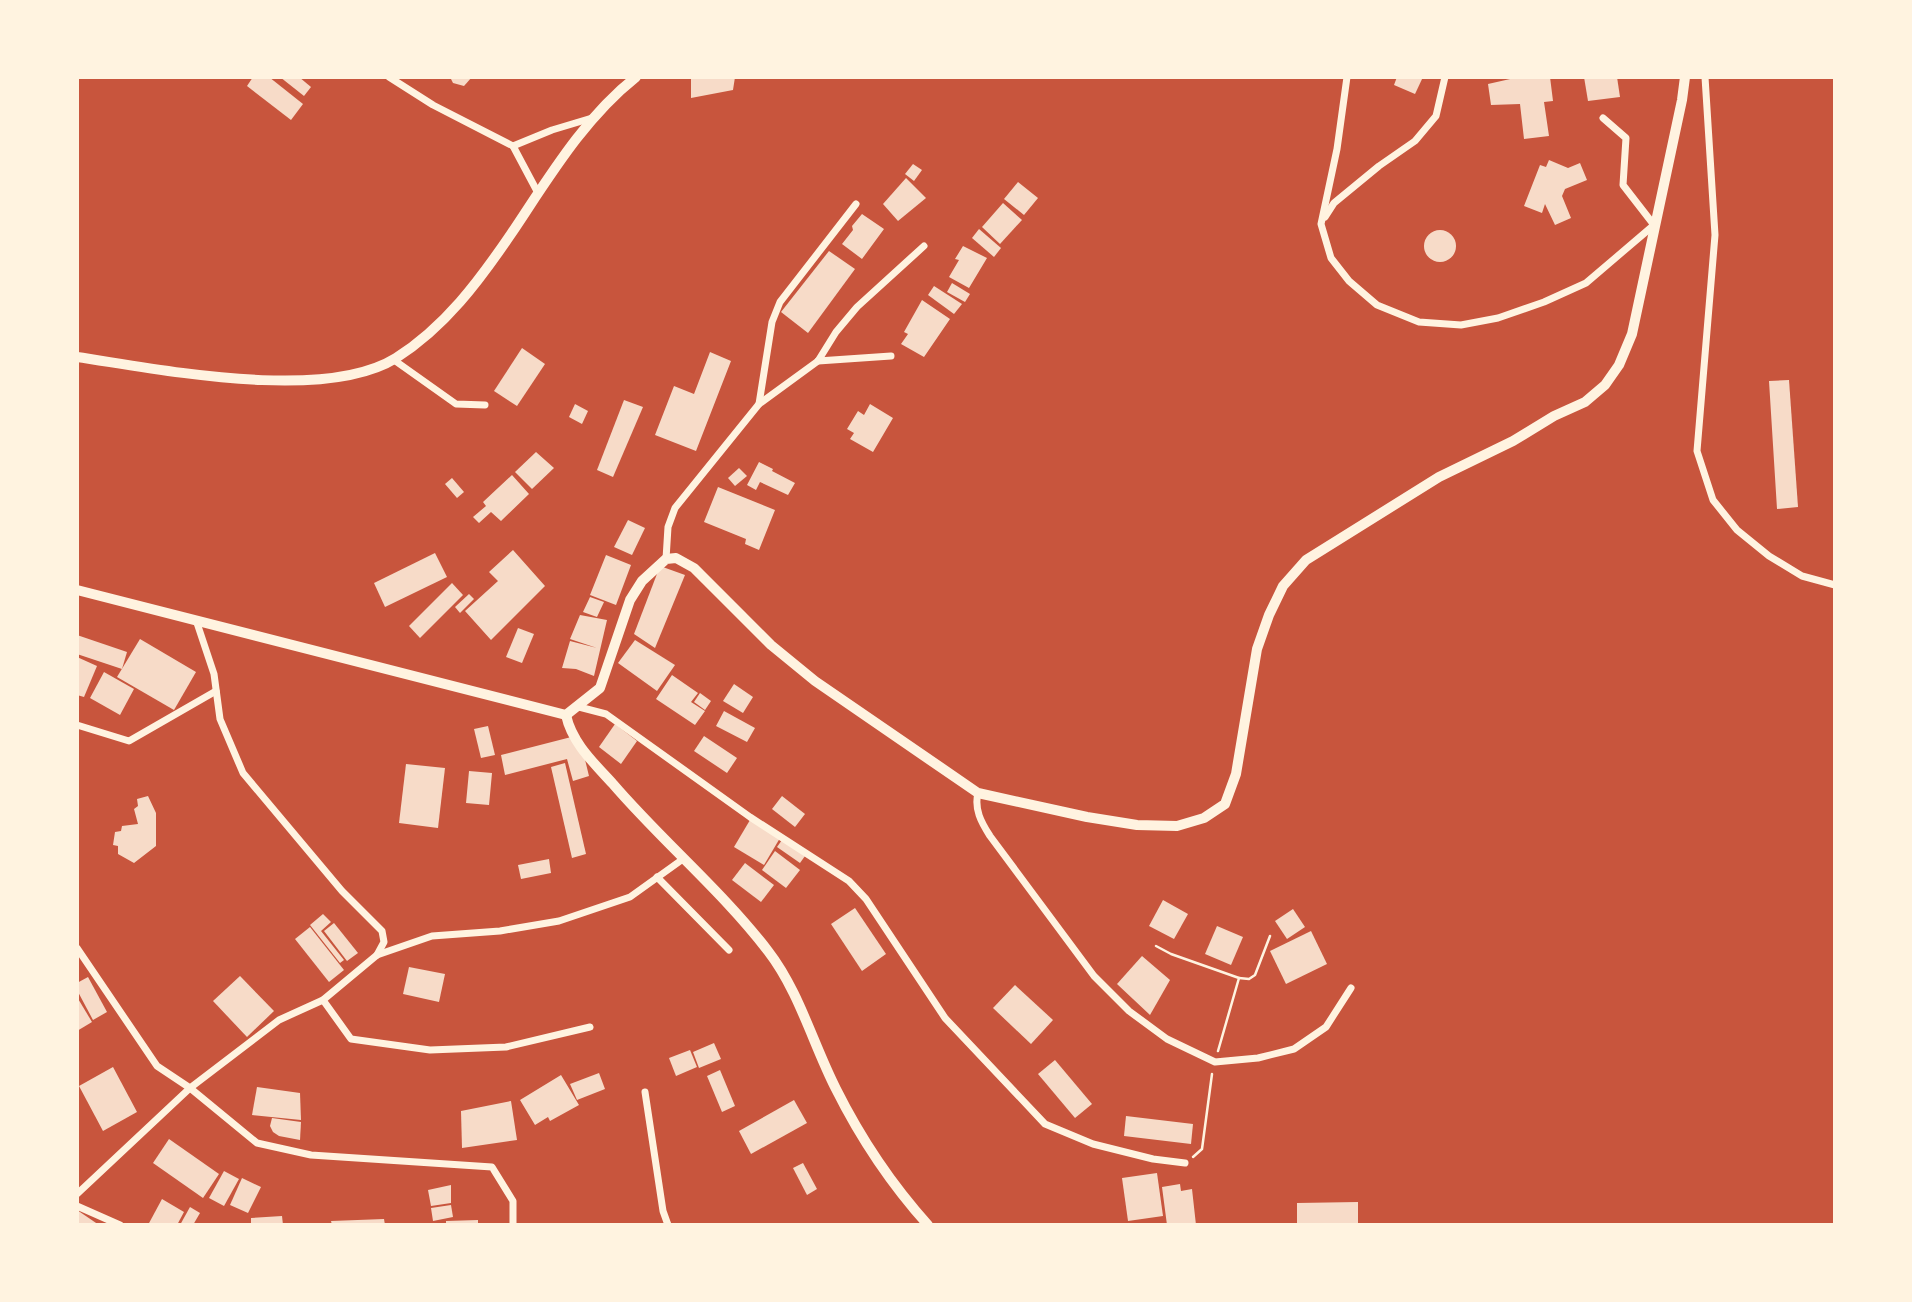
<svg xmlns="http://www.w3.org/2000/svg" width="1912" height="1302" viewBox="0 0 1912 1302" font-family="'Work Sans',sans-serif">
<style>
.building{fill:#f7dbc8}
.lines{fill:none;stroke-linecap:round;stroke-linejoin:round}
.path{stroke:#fff3e0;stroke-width:2.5}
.minor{stroke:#fff3e0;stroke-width:7}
.tertiary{stroke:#fff3e0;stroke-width:10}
</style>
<rect width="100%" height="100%" fill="#c8553d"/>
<g class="building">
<polygon points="253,77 269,77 303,104 291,120 247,86"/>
<polygon points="280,77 299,77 311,87 304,96"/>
<polygon points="450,77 472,77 464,86 453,83"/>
<polygon points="691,77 735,77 733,90 691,98"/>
<polygon points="1397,77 1423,77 1415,94 1394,85"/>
<polygon points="1519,77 1550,77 1553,101 1544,102 1549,136 1524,139 1520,104 1491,105 1488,84"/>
<polygon points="1584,77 1617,77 1620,97 1588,101"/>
<polygon points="1549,160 1568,168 1580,163 1587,180 1565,189 1562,196 1571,218 1555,225 1545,204 1542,213 1524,206 1540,165 1546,167"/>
<polygon points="913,164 922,170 914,181 905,174"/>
<polygon points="906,178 926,198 898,221 883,204"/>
<polygon points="1018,182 1038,198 1024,215 1004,199"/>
<polygon points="1003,203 1022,220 1000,244 982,227"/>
<polygon points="862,214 884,229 862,259 842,244 853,230 852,226"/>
<polygon points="979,229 1001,248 994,257 972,238"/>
<circle cx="1440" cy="246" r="16"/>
<polygon points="963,246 987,258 969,288 949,277 959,260 955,259"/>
<polygon points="829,251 855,269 808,333 781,312"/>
<polygon points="952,283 970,294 965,302 947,292"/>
<polygon points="934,286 962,304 954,314 928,295"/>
<polygon points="922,300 950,319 924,357 901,344 908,334 904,332"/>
<polygon points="522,348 545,364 517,406 494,391"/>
<polygon points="710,352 731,361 696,451 655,435 674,386 694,394"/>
<polygon points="1789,380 1798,507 1777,509 1769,381"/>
<polygon points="624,400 643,407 613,477 597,470"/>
<polygon points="575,404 588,411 582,424 569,417"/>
<polygon points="870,404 893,418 873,452 850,439 854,433 847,429 858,411 864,415"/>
<polygon points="536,452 554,468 532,489 515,472"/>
<polygon points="759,462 773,469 772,471 795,483 788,495 760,482 756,490 747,485"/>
<polygon points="739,468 747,476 735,486 728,478"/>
<polygon points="512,475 529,494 501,521 491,512 479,523 473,517 486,506 483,502"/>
<polygon points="452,478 464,492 457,498 445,484"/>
<polygon points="718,487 775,510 759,550 745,544 746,539 704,522"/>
<polygon points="628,520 645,528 632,555 614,547"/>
<polygon points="513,550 545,586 491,640 465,611 498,581 489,572"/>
<polygon points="435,553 447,577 385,607 374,583"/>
<polygon points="606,555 631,565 616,605 590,595"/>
<polygon points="660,566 685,575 655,648 634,634"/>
<polygon points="452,583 463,595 420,638 409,626"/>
<polygon points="469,594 474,599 460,613 455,607"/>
<polygon points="590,597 604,602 597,617 583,612"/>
<polygon points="580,615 607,620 594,676 576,669 562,668 570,641 597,648 570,639"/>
<polygon points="518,628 534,634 522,663 506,657"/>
<polygon points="77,635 127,652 122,669 77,654"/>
<polygon points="140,639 196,672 174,710 117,677"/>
<polygon points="635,640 675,665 657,691 618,663"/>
<polygon points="77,657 97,666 84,697 77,695"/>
<polygon points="104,672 134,689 120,715 90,698"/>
<polygon points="672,675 698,693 691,702 705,711 695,725 656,699"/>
<polygon points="734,684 753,697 743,713 723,701"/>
<polygon points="700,693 711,701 705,710 694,702"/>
<polygon points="724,711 755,728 747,742 716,726"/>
<polygon points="615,724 637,741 621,764 599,747"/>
<polygon points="488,726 495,755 481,758 474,729"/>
<polygon points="579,735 589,776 573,781 567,759 505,775 501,755"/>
<polygon points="704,736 737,758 727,773 694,751"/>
<polygon points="565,763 586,854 572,858 551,767"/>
<polygon points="406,764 445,768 438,828 399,823"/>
<polygon points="469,771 492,773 489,805 466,803"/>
<polygon points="148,796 156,813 156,846 134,863 118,854 118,846 113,845 115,832 121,831 122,826 138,824 134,809 138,806 137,799"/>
<polygon points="782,796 805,814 795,827 772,809"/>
<polygon points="750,820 780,838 764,865 734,847"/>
<polygon points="782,840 805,856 800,863 777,847"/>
<polygon points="775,851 800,870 786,888 762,870"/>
<polygon points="549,859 551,873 521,879 518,865"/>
<polygon points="745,863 774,885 761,902 732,880"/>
<polygon points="1163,900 1188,914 1174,939 1149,926"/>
<polygon points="855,908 886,954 862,971 831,924"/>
<polygon points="1293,909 1305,927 1287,939 1275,921"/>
<polygon points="323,914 331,922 321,931 344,960 340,963 310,925"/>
<polygon points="334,923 358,953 347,961 324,931"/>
<polygon points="1217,926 1243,937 1231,965 1205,954"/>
<polygon points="310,927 344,970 329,982 295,939"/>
<polygon points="1311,931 1327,964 1286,984 1270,951"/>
<polygon points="1142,956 1170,980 1150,1015 1117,984"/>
<polygon points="409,967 445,974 439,1002 403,994"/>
<polygon points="240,976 274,1011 247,1037 213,1001"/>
<polygon points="88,977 107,1012 93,1020 77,990 77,983"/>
<polygon points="1015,985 1053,1020 1031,1044 993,1008"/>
<polygon points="77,997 92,1022 77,1031"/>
<polygon points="714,1043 721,1059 699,1068 693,1052"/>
<polygon points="690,1050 697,1067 676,1076 669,1058"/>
<polygon points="1055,1060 1092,1104 1075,1118 1038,1074"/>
<polygon points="113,1067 137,1112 103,1131 79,1086"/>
<polygon points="720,1070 735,1106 722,1112 707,1076"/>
<polygon points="599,1073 605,1089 577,1100 570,1084"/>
<polygon points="561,1075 579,1105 550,1121 548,1117 535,1125 520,1100"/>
<polygon points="257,1087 300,1093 301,1120 252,1115"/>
<polygon points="794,1100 807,1123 751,1154 739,1131"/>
<polygon points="511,1101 517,1140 462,1148 461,1111"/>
<polygon points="1126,1116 1193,1124 1191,1144 1124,1136"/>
<polygon points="272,1118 301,1122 300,1140 279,1136 273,1132 270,1126"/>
<polygon points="169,1139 219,1174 203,1198 153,1163"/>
<polygon points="803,1163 817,1189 807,1195 793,1168"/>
<polygon points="224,1171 239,1179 224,1206 209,1198"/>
<polygon points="1157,1173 1163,1216 1128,1221 1122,1178"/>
<polygon points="242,1178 261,1187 248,1213 230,1205"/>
<polygon points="1180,1184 1181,1191 1192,1189 1196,1225 1167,1225 1162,1187"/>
<polygon points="451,1185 451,1203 431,1206 428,1190"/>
<polygon points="162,1199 184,1212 177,1225 148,1225"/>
<polygon points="1358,1202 1358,1225 1297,1225 1297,1203"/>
<polygon points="451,1205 453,1217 433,1221 431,1208"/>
<polygon points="190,1207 200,1213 193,1225 180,1225"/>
<polygon points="77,1210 99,1225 77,1225"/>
<polygon points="282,1216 283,1225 251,1225 251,1218"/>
<polygon points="384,1219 385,1225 332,1225 331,1221"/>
<polygon points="478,1220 478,1225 446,1225 446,1221"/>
</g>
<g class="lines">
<g class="path">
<polyline points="1156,946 1171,954 1239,978 1218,1051"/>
<polyline points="1239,978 1249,979 1255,975 1270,936"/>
<polyline points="1193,1157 1202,1149 1212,1074"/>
</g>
<g class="minor">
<polyline points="389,77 433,105 513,146 538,193"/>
<polyline points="1347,77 1337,149 1321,224 1331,258 1349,281 1377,305 1419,322 1461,325 1498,318 1544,302 1586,283 1654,225 1623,185 1626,138 1603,118"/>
<polyline points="1705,77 1715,235 1697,451 1713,500 1737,530 1769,556 1802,576 1835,585"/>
<polyline points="513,146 552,130 592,118"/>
<polyline points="1325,217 1334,203 1379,166 1415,141 1436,116 1445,77"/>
<polyline points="394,360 456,404 485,405"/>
<polyline points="818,361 891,356"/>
<polyline points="759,404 818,361 836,332 857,307 924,246"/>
<polyline points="666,559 668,527 675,508 759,404 772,322 780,302 856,204"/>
<polyline points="196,620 214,674 220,719 243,773 342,891 382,931 384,942 377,955"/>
<polyline points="579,707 606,714 750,817 849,881 866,899 945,1018 1045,1124 1093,1144 1153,1159 1185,1163"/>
<polyline points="77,725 129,741 216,691"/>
<path d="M978,793C974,809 981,822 990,836L1094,976L1129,1011L1167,1039L1215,1062L1258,1058L1294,1049L1326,1027L1351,988"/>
<polyline points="657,877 729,950"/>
<polyline points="77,948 157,1066 190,1088 257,1143 311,1155 492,1167 513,1201 513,1225"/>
<polyline points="323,1000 351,1039 430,1050 506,1047 590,1027"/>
<polyline points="645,1092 663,1211 668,1225"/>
<polyline points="77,1194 190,1088 279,1020 323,1000 377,955 432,936 500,931 559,921 630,897 683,859"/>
<polyline points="77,1206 120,1225"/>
</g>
<g class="tertiary">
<path d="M77,357C159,369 324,403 396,358C445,327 479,281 511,234C548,179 583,119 636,77"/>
<polyline points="77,590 566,715 600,688 630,600 642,581 666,559 676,558 694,568 771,645 815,681 978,793 1087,817 1137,825 1177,826 1204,818 1225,804 1236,774 1257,649 1269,615 1283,586 1306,560 1439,477 1513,441 1554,416 1585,402 1605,385 1619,365 1632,334 1682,100 1685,77"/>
<path d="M566,715C572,743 594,763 613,784C662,841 722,891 768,951C799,991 813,1044 836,1089C860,1137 892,1185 928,1225"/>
</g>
</g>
<rect width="1912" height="1302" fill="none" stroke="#fff3e0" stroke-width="158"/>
</svg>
